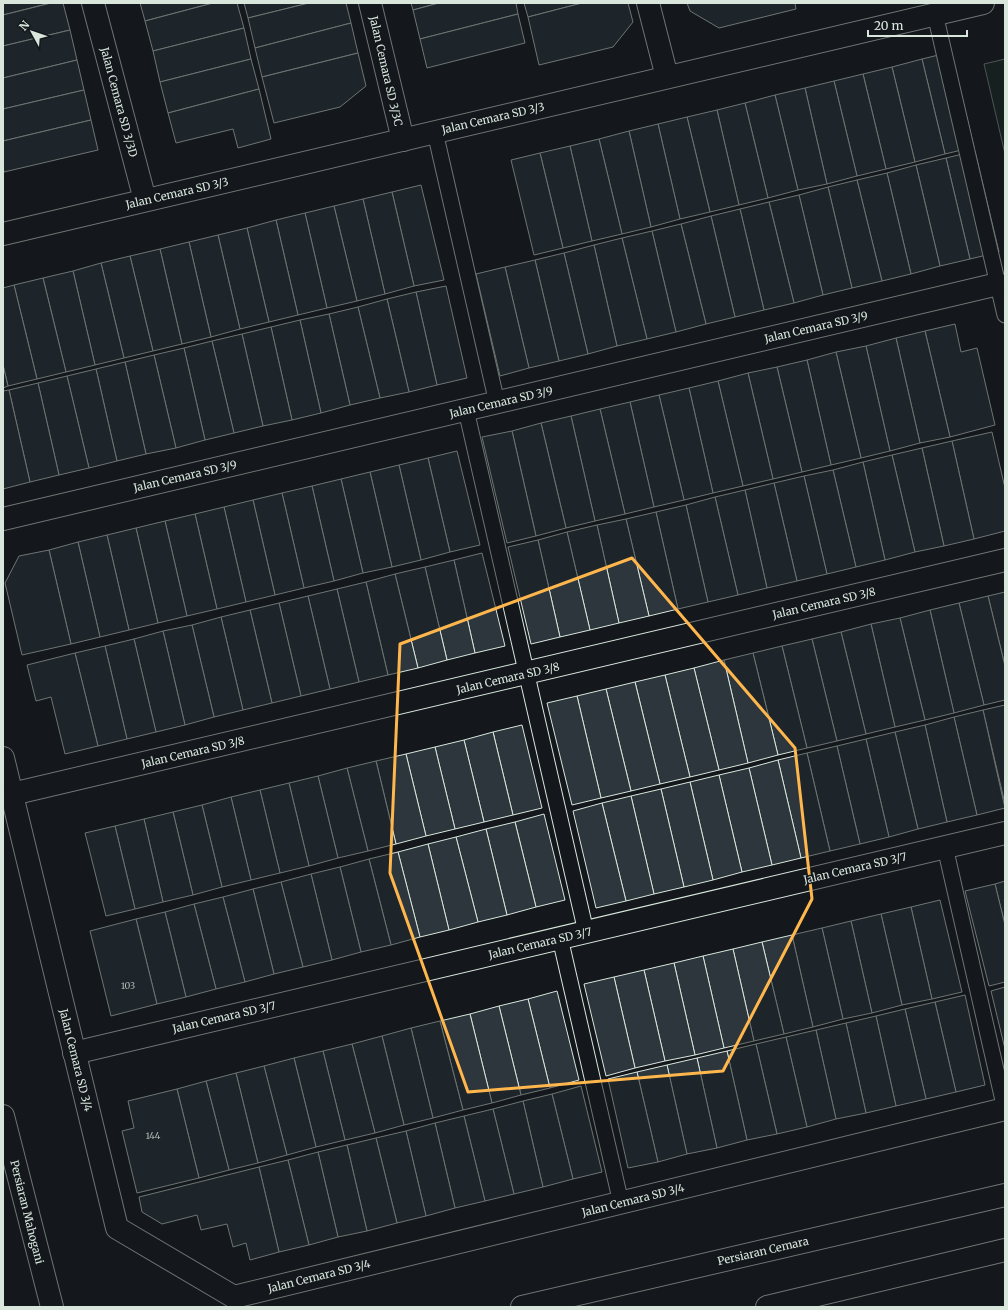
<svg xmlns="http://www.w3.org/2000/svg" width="1008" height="1310" viewBox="0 0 1008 1310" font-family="Merriweather,serif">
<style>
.green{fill:#1a2d24;stroke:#939e99}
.building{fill:#2c363c;stroke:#d8e6dc}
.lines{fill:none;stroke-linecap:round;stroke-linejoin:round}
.lane-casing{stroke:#d8e6dc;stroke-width:17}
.street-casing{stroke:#d8e6dc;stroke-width:24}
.secondary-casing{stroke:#d8e6dc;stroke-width:24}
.lane{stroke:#14181c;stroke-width:15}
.street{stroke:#14181c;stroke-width:22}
.secondary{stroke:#14181c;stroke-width:22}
.marked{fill:none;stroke:#ffb74d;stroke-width:3;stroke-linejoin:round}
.labels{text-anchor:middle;stroke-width:3;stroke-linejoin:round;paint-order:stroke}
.number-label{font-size:9px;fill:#adbab4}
.street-label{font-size:11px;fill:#d8e6dc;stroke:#14181c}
</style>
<rect width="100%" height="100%" fill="#14181c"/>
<polygon class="green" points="1005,59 1005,154 984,64"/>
<g class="building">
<polygon points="3,3 51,3 3,15"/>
<polygon points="51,3 63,3 70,30 3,46 3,15"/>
<polygon points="140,3 213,3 145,21"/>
<polygon points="213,3 237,3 244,28 153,51 145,21"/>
<polygon points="244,3 309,3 248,18"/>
<polygon points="309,3 346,3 351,23 255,48 248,18"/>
<polygon points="411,3 439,3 413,10"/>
<polygon points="439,3 516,3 518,14 420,39 413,10"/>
<polygon points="524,3 582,3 528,17"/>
<polygon points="582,3 628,3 633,22 613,47 539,65 528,17"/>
<polygon points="687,3 795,3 796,9 719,28 690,11"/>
<polygon points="518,14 525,43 427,68 420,39"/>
<polygon points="351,23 358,53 262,77 255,48"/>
<polygon points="244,28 251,59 160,82 153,51"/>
<polygon points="70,30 77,60 3,78 3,46"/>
<polygon points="951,52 974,147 945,154 922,59"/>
<polygon points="358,53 366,86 340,107 274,123 262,77"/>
<polygon points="251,59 259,89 168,113 160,82"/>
<polygon points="922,59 945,154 915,162 892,67"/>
<polygon points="77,60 84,90 3,109 3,78"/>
<polygon points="892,67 915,162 886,169 863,74"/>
<polygon points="863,74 886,169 857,176 834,81"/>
<polygon points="834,81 857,176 827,184 805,88"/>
<polygon points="805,88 827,184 798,190 775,95"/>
<polygon points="259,89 271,139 238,148 233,129 176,143 168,113"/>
<polygon points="84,90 91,120 3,141 3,109"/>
<polygon points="775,95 798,190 768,198 745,103"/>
<polygon points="745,103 768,198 739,205 717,110"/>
<polygon points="717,110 739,205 710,212 687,117"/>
<polygon points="687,117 710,212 680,219 658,124"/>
<polygon points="91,120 98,150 4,172 3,166 3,141"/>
<polygon points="658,124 680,219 651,227 629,131"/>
<polygon points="629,131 651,227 622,234 599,139"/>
<polygon points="599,139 622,234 592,241 570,146"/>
<polygon points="570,146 592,241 563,248 540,153"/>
<polygon points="975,151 999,252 970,259 946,158"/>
<polygon points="540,153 563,248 534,255 511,160"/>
<polygon points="946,158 970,259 940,266 916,165"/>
<polygon points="916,165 940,266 911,274 887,173"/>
<polygon points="887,173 911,274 882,281 857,180"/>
<polygon points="857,180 882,281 852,288 828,187"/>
<polygon points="421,185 444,280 414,286 392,192"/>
<polygon points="828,187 852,288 823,295 799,195"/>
<polygon points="392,192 414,286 385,294 363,199"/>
<polygon points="799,195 823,295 794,303 769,202"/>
<polygon points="363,199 385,294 357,301 334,206"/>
<polygon points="769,202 794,303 764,310 740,209"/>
<polygon points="334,206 357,301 327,308 305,213"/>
<polygon points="740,209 764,310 735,317 711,216"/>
<polygon points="305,213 327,308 298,315 276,220"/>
<polygon points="711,216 735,317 706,324 681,224"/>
<polygon points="276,220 298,315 269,322 247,228"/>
<polygon points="681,224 706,324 676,332 652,231"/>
<polygon points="247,228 269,322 240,329 218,235"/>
<polygon points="652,231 676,332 647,339 622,238"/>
<polygon points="218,235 240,329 211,337 189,242"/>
<polygon points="622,238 647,339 617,346 594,245"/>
<polygon points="189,242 211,337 182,344 160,249"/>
<polygon points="594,245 617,346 588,354 564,253"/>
<polygon points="160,249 182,344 153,351 130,256"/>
<polygon points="564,253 588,354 559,361 535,260"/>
<polygon points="130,256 153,351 124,358 101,263"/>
<polygon points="535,260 559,361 529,368 505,267"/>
<polygon points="101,263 124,358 95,365 73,271"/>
<polygon points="505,267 529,368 500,376 476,274"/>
<polygon points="73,271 95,365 66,372 43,278"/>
<polygon points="43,278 66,372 37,379 14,285"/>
<polygon points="14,285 37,379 8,386 3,365 3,288"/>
<polygon points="446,286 467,378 437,385 416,292"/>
<polygon points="416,292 437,385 409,392 387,299"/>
<polygon points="387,299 409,392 380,398 358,307"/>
<polygon points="358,307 380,398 350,405 329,314"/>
<polygon points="329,314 350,405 321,413 300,320"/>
<polygon points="300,320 321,413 292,420 271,327"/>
<polygon points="955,324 961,352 977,348 995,425 950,437 925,331"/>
<polygon points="271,327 292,420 263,426 242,334"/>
<polygon points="925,331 950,437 920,443 896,338"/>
<polygon points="242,334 263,426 234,433 212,341"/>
<polygon points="896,338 920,443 890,451 866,346"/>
<polygon points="212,341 234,433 205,440 184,348"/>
<polygon points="866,346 890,451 861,458 836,352"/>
<polygon points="184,348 205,440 176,448 154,355"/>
<polygon points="836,352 861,458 831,465 807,360"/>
<polygon points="154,355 176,448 146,454 125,362"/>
<polygon points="807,360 831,465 802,472 777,367"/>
<polygon points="125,362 146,454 117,461 96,369"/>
<polygon points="3,365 8,386 3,388"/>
<polygon points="777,367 802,472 773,479 748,373"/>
<polygon points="96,369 117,461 89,468 67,376"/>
<polygon points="748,373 773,479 743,486 718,381"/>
<polygon points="67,376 89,468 59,475 38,383"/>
<polygon points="718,381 743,486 713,493 689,388"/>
<polygon points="38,383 59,475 30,482 9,390"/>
<polygon points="689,388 713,493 684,500 659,395"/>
<polygon points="9,390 30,482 3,489 3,391"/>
<polygon points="659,395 684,500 654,507 630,402"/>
<polygon points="630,402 654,507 625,514 600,409"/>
<polygon points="600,409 625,514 595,521 571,416"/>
<polygon points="571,416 595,521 566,528 541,423"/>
<polygon points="541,423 566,528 536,536 512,431"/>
<polygon points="512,431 536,536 507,543 482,437"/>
<polygon points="992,432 1005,488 1005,531 974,539 952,441"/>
<polygon points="952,441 974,539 944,546 922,448"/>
<polygon points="922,448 944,546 915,552 892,455"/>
<polygon points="457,451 480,545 450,552 428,458"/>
<polygon points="892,455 915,552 885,560 863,462"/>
<polygon points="428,458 450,552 421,560 399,465"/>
<polygon points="863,462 885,560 856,567 833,470"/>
<polygon points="399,465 421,560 392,567 370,472"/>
<polygon points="833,470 856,567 827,574 804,476"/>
<polygon points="370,472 392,567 363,573 341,479"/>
<polygon points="804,476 827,574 797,581 774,483"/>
<polygon points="341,479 363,573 334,581 312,486"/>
<polygon points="774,483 797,581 767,588 745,490"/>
<polygon points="312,486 334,581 304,588 282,493"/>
<polygon points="745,490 767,588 738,595 715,497"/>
<polygon points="282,493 304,588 275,595 253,500"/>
<polygon points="715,497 738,595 708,602 686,505"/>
<polygon points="253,500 275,595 246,602 224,507"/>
<polygon points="686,505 708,602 678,609 656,512"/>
<polygon points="224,507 246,602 217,609 195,514"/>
<polygon points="656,512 678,609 649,616 626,519"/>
<polygon points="195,514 217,609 187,616 165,521"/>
<polygon points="626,519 649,616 619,623 597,525"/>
<polygon points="165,521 187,616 158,623 136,528"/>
<polygon points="597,525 619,623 590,630 567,532"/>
<polygon points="136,528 158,623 129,630 107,535"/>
<polygon points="567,532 590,630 560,637 538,540"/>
<polygon points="107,535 129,630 100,637 78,542"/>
<polygon points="538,540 560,637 531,644 508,547"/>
<polygon points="78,542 100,637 71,644 49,550"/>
<polygon points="49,550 71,644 22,655 5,583 19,556"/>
<polygon points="482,553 505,646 475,653 454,560"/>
<polygon points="454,560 475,653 447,660 425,567"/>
<polygon points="425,567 447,660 418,668 395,574"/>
<polygon points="395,574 418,668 388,675 366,582"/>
<polygon points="366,582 388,675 359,682 337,589"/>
<polygon points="337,589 359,682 330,689 308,596"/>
<polygon points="1005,592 1005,666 988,596"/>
<polygon points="308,596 330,689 301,696 279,603"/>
<polygon points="988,596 1005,666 1005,700 984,705 959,603"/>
<polygon points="279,603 301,696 272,703 250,610"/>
<polygon points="959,603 984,705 954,713 930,610"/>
<polygon points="250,610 272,703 243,710 221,617"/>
<polygon points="930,610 954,713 925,720 900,618"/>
<polygon points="221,617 243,710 214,717 192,625"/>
<polygon points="900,618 925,720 895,727 871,624"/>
<polygon points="871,624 895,727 866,734 841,632"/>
<polygon points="192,625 214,717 185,725 163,631"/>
<polygon points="163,631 185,725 156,732 134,639"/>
<polygon points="841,632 866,734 837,741 812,639"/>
<polygon points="134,639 156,732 127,739 105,646"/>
<polygon points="812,639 837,741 807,748 782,646"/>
<polygon points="105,646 127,739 98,746 75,653"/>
<polygon points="782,646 807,748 778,755 753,653"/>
<polygon points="75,653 98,746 65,754 51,697 36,701 27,665"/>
<polygon points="753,653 778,755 748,763 724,660"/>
<polygon points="724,660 748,763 719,770 694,668"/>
<polygon points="694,668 719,770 690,777 665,675"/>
<polygon points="665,675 690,777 660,784 635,682"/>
<polygon points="635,682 660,784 631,791 606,689"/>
<polygon points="606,689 631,791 601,798 577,696"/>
<polygon points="577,696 601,798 572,805 547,703"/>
<polygon points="1005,705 1005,804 983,710"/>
<polygon points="983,710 1005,808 977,815 954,717"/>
<polygon points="954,717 977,815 947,822 925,725"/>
<polygon points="522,725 542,808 513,815 493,732"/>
<polygon points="925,725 947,822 918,829 895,732"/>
<polygon points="493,732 513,815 484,822 464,740"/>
<polygon points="895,732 918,829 889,837 866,739"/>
<polygon points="866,739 889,837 860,844 837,746"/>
<polygon points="464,740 484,822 455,829 435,747"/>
<polygon points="837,746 860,844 830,851 807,753"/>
<polygon points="435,747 455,829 426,836 406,754"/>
<polygon points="807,753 830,851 801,858 778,760"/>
<polygon points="406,754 426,836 396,844 376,761"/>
<polygon points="778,760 801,858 772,865 749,768"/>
<polygon points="376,761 396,844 368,851 347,768"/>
<polygon points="347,768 368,851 338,858 318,776"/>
<polygon points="749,768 772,865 742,872 719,775"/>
<polygon points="719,775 742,872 713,880 690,782"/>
<polygon points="318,776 338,858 309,866 289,783"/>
<polygon points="690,782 713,880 684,887 661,789"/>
<polygon points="289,783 309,866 280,873 260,790"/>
<polygon points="661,789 684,887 654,894 631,796"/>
<polygon points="260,790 280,873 251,880 231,797"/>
<polygon points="631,796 654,894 626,901 602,803"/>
<polygon points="231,797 251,880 222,887 202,805"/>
<polygon points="602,803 626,901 596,908 573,811"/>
<polygon points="202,805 222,887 193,895 173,812"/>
<polygon points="173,812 193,895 163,902 144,819"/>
<polygon points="544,814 565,900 536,907 515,822"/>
<polygon points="144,819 163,902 135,909 115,826"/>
<polygon points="515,822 536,907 507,915 486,829"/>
<polygon points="115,826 135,909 106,916 85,833"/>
<polygon points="486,829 507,915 478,922 456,837"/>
<polygon points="456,837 478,922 449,930 428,844"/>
<polygon points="428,844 449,930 420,937 398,852"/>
<polygon points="398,852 420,937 391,945 369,859"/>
<polygon points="369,859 391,945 361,952 340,867"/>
<polygon points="340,867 361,952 332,960 311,874"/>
<polygon points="311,874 332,960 303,967 281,882"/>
<polygon points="1005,881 1005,925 995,884"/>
<polygon points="281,882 303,967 274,974 253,889"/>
<polygon points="995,884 1005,925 1005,982 989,986 965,891"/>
<polygon points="253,889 274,974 245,982 223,897"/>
<polygon points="223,897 245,982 216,989 194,904"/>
<polygon points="940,900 962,992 932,999 911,907"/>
<polygon points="194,904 216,989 186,997 165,912"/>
<polygon points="911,907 932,999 902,1005 881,914"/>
<polygon points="165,912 186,997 157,1004 136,919"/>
<polygon points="881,914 902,1005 872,1013 851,921"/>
<polygon points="136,919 157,1004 111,1016 90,931"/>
<polygon points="851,921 872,1013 843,1019 822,928"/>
<polygon points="822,928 843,1019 813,1027 792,935"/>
<polygon points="792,935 813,1027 784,1034 762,942"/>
<polygon points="762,942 784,1034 754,1041 733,949"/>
<polygon points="733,949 754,1041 724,1048 703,956"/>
<polygon points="703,956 724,1048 695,1055 674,963"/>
<polygon points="674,963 695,1055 665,1061 644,970"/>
<polygon points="644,970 665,1061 635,1068 614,977"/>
<polygon points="614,977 635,1068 606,1076 584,984"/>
<polygon points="1005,987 1005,1049 991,991"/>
<polygon points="557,991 579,1080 550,1088 528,999"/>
<polygon points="965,995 985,1085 956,1092 935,1002"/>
<polygon points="528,999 550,1088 521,1095 499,1006"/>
<polygon points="935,1002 956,1092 926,1099 905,1009"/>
<polygon points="499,1006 521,1095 492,1103 470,1014"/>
<polygon points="905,1009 926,1099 896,1106 876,1016"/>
<polygon points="470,1014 492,1103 463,1110 440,1021"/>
<polygon points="876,1016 896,1106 866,1113 846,1023"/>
<polygon points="440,1021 463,1110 433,1118 411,1028"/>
<polygon points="846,1023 866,1113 836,1119 816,1030"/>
<polygon points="411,1028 433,1118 404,1125 382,1036"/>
<polygon points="816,1030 836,1119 807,1127 786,1037"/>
<polygon points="382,1036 404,1125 375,1133 352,1044"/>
<polygon points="786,1037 807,1127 777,1134 756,1044"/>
<polygon points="352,1044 375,1133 345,1140 323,1051"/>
<polygon points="756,1044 777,1134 747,1140 727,1051"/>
<polygon points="323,1051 345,1140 316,1147 294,1058"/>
<polygon points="727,1051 747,1140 717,1148 697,1058"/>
<polygon points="294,1058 316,1147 287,1155 264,1066"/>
<polygon points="697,1058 717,1148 687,1154 667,1065"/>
<polygon points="667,1065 687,1154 658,1162 637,1072"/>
<polygon points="264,1066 287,1155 258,1163 236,1073"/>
<polygon points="637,1072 658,1162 628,1168 608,1079"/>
<polygon points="236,1073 258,1163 229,1170 206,1081"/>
<polygon points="206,1081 229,1170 199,1178 177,1089"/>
<polygon points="581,1086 602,1172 573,1179 552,1094"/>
<polygon points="177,1089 199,1178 137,1193 122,1131 134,1128 128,1101"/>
<polygon points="552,1094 573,1179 543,1187 523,1101"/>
<polygon points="523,1101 543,1187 514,1194 493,1109"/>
<polygon points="493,1109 514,1194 485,1201 464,1116"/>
<polygon points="464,1116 485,1201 455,1208 435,1123"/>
<polygon points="435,1123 455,1208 426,1216 406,1131"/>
<polygon points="406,1131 426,1216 397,1223 376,1138"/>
<polygon points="376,1138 397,1223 367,1231 347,1145"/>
<polygon points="347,1145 367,1231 338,1237 318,1152"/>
<polygon points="318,1152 338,1237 309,1245 288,1160"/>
<polygon points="288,1160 309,1245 279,1252 259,1167"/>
<polygon points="259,1167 279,1252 250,1260 246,1243 233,1247 227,1224 201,1230 197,1215 162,1224 142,1212 139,1197"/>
</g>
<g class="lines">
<g class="lane-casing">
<g id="lane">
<polyline points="935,14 1005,315"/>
<polyline points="435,132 497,403"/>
<polyline points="466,410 586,932"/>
<polyline points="945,847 1005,1109"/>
<polyline points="560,938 621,1203"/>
</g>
</g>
<g class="street-casing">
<g id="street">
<polyline points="93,3 145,200"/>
<polyline points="370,3 403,140"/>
<polyline points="648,3 667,77"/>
<polyline points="3,234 983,3"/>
<polyline points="3,519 998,284"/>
<polyline points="3,758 117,1228 234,1297 1005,1109"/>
<polyline points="12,794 1005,560"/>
<polyline points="74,1053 1005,833"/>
</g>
</g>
<g class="secondary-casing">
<g id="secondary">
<polyline points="3,1116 52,1307"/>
<polyline points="522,1307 1005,1195"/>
<polyline points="767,1307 1005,1250"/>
</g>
</g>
<use href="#lane" class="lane"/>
<use href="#street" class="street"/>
<use href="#secondary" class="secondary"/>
</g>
<path d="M0 0H1008V1310H0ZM632,558L795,748L812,899L723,1071L468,1092L390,873L400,644Z" fill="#14181c" fill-opacity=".55" fill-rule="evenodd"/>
<path class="marked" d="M632,558L795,748L812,899L723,1071L468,1092L390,873L400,644Z"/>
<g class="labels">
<g class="number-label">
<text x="128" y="989">103</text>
<text x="153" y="1139">144</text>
</g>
<g class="street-label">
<text transform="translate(386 71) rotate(77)" y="4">Jalan Cemara SD 3/3C</text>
<text transform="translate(119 102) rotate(75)" y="4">Jalan Cemara SD 3/3D</text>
<text transform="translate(493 118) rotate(-13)" y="4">Jalan Cemara SD 3/3</text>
<text transform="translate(177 193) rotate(-13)" y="4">Jalan Cemara SD 3/3</text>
<text transform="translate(816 327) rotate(-13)" y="4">Jalan Cemara SD 3/9</text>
<text transform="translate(501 402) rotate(-13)" y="4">Jalan Cemara SD 3/9</text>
<text transform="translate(185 476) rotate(-13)" y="4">Jalan Cemara SD 3/9</text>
<text transform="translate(824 603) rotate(-13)" y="4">Jalan Cemara SD 3/8</text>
<text transform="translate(508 678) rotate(-13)" y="4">Jalan Cemara SD 3/8</text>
<text transform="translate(193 752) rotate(-13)" y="4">Jalan Cemara SD 3/8</text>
<text transform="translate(855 868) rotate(-13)" y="4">Jalan Cemara SD 3/7</text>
<text transform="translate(540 943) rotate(-13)" y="4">Jalan Cemara SD 3/7</text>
<text transform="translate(224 1017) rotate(-13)" y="4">Jalan Cemara SD 3/7</text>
<text transform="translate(76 1060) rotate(76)" y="4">Jalan Cemara SD 3/4</text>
<text transform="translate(633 1200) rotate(-14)" y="4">Jalan Cemara SD 3/4</text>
<text transform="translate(27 1212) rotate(76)" y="4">Persiaran Mahogani</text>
<text transform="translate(763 1251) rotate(-13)" y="4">Persiaran Cemara</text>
<text transform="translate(319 1276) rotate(-14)" y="4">Jalan Cemara SD 3/4</text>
</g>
</g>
<rect width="1008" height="1310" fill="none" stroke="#d8e6dc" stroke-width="8"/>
<g transform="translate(32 32) rotate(310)" stroke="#14181c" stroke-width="3" paint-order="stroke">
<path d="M0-3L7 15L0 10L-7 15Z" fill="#d8e6dc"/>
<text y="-6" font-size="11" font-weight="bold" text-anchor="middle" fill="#d8e6dc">N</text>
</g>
<path d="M868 30v6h99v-6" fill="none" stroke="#d8e6dc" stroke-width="2"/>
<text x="874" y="30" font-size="12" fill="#d8e6dc" stroke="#14181c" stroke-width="3" paint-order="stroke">20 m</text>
</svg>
